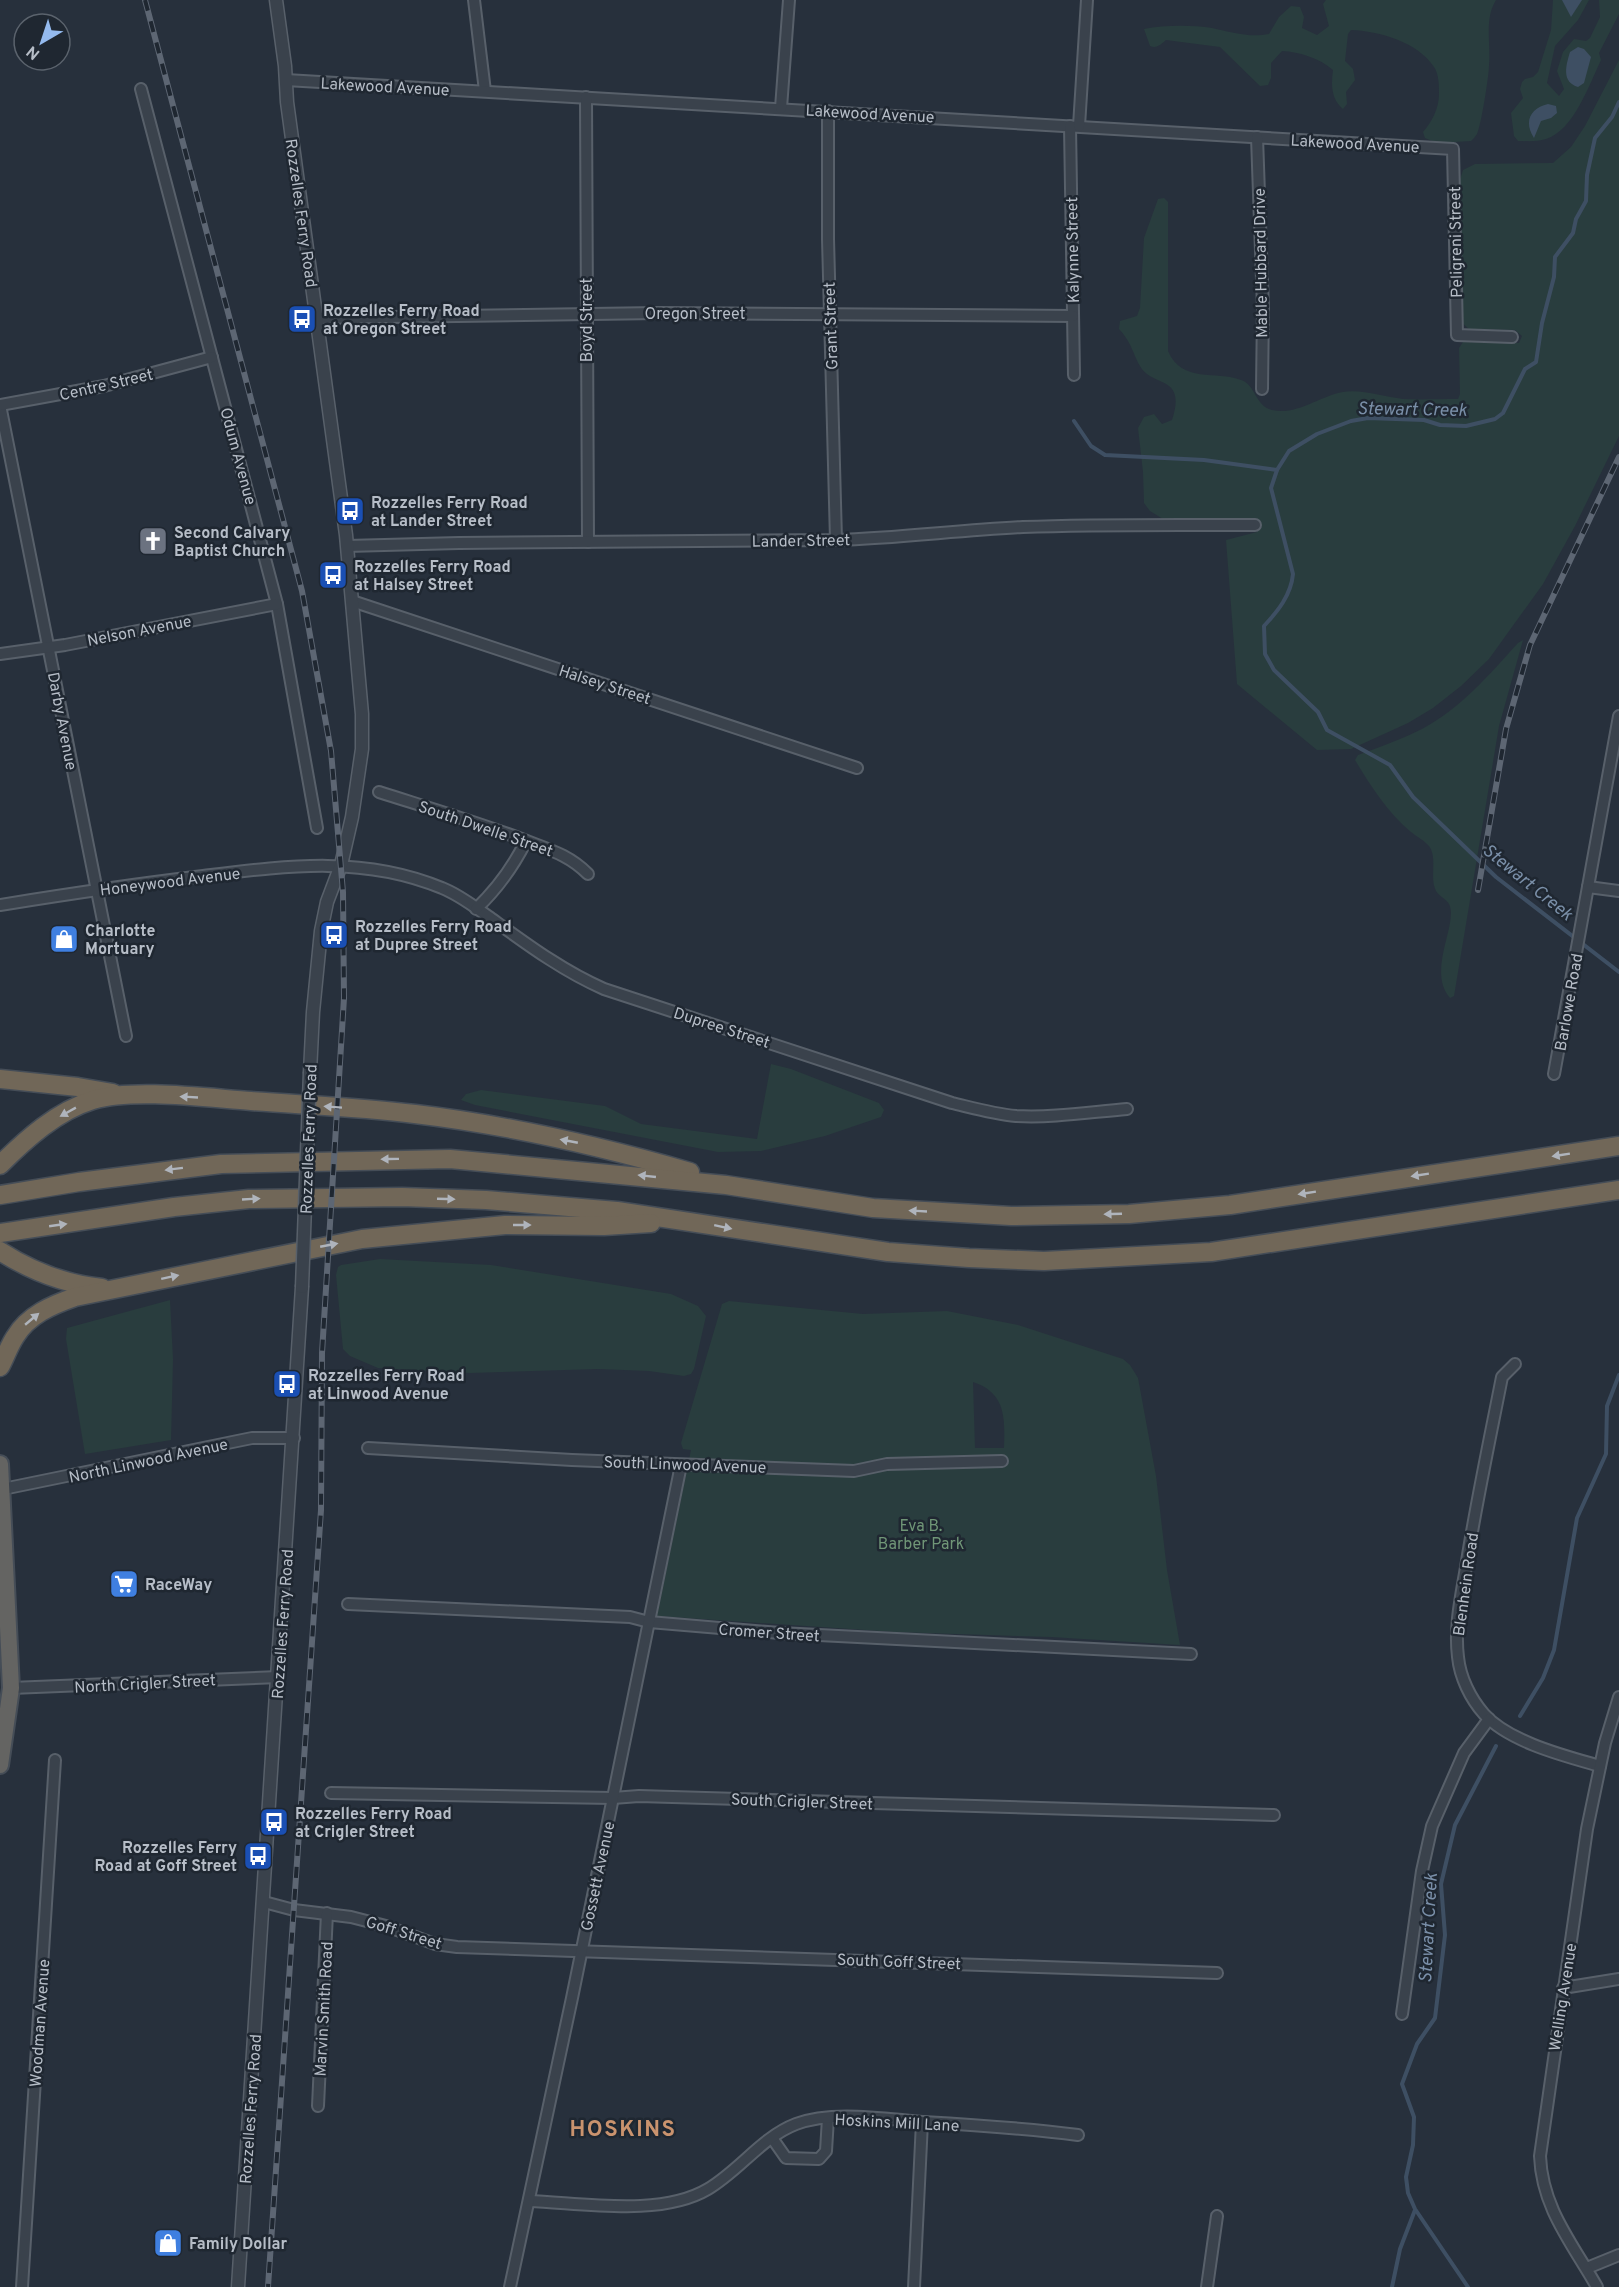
<svg xmlns="http://www.w3.org/2000/svg" width="1619" height="2287" viewBox="0 0 1619 2287" font-family="Overpass,sans-serif">
<style>
.green{fill:#293d3e;fill-rule:evenodd}
.water{fill:#3e4f63}
.lines{fill:none;stroke-linecap:round;stroke-linejoin:round}
.stream{stroke:#3e4f63;stroke-width:4}
.minor-casing{stroke:#58606a;stroke-width:14}
.tertiary-casing{stroke:#58606a;stroke-width:15}
.trunk-casing{stroke:#454d57;stroke-width:20}
.motorway-casing{stroke:#454d57;stroke-width:21}
.minor{stroke:#3a424c;stroke-width:10}
.tertiary{stroke:#3a424c;stroke-width:12}
.trunk{stroke:#646462;stroke-width:16}
.motorway{stroke:#716758;stroke-width:18}
.rail-casing{stroke:#5d6673;stroke-width:6}
.rail{stroke:#1f2731;stroke-width:4;stroke-dasharray:11;stroke-linecap:butt}
.tertiary-bridge-casing{stroke:#58606a;stroke-width:15;stroke-linecap:butt}
.tertiary-bridge{stroke:#3a424c;stroke-width:12}
.oneway{fill:#afb4bc}
.labels{text-anchor:middle;stroke-width:5;stroke-linejoin:round;paint-order:stroke}
.street-label{font-size:16px;fill:#b6bdc7;stroke:#1f2731}
.poi-label{font-size:16px;font-weight:bold;fill:#b6bdc7;stroke:#1f2731;text-anchor:start}
.park-label{font-size:16px;fill:#709677;stroke:#1f2731}
.water-label{font-size:18px;font-style:italic;fill:#7a8fa8;stroke:#1f2731}
.district-label{font-size:22px;font-weight:bold;letter-spacing:1.5px;fill:#ca936e;stroke:#1f2731}
</style>
<rect width="100%" height="100%" fill="#27303c"/>
<g class="green">
<path d="M1326,0H1496C1484,19 1491,44 1489,65C1489,76 1481,126 1477,134C1475,137 1473,139 1471,141L1437,143L1425,138L1423,132C1432,122 1439,108 1439,94C1439,86 1439,74 1434,67C1418,42 1379,31 1351,30L1348,34L1345,61L1353,69L1355,80L1346,92L1347,104L1343,109C1331,99 1331,85 1333,70C1319,58 1300,52 1282,51L1271,63V78L1268,85L1260,86L1220,47L1166,40C1161,44 1157,49 1150,46L1144,29C1164,25 1192,25 1212,28C1231,32 1249,38 1269,34L1279,17L1291,6L1300,7L1304,17L1302,28L1317,35L1329,26L1323,4Z"/>
<path d="M1553,0H1589L1578,20L1555,46L1547,83L1559,96L1564,89L1557,71L1563,52L1574,39L1586,41L1590,38L1600,17L1599,0H1619V14L1599,53L1601,60C1589,85 1574,130 1546,139C1537,142 1527,141 1518,141L1514,136L1511,113L1523,98L1520,89L1522,82L1525,79L1533,77L1538,72L1551,30Z"/>
<path d="M1619,60V436L1575,526L1543,584L1489,659L1461,686L1433,708L1408,723L1351,749L1317,750L1237,684L1226,540L1257,532L1253,520L1163,519L1150,511L1144,503L1143,472L1138,428L1144,417L1154,414L1162,424L1172,420C1187,374 1152,388 1140,366C1132,352 1132,343 1119,329L1120,321L1137,316L1140,308L1144,238L1158,199L1164,198L1168,202V351C1182,384 1216,370 1241,380C1256,385 1255,406 1272,410C1296,416 1320,396 1343,392C1362,389 1384,397 1403,399C1421,400 1439,399 1458,399L1460,394L1459,348L1463,342L1519,343L1522,336L1515,330L1469,329L1461,322L1459,183L1463,170L1475,164L1553,163L1571,147L1585,126Z"/>
<path d="M1523,640L1499,726L1454,996L1450,998C1426,971 1459,923 1449,904C1446,899 1439,896 1436,891C1429,878 1438,858 1429,846C1424,840 1417,837 1411,832C1388,813 1370,785 1355,760L1358,755C1380,747 1402,739 1422,729C1460,709 1490,674 1518,643Z"/>
<polygon points="771,1064 791,1069 879,1103 884,1110 881,1117 825,1136 761,1151 718,1152 475,1105 461,1100 466,1094 481,1090 605,1106 641,1124 757,1139"/>
<polygon points="380,1259 491,1265 671,1294 698,1306 706,1316 694,1369 691,1374 684,1376 649,1371 598,1369 470,1373 378,1368 350,1356 343,1349 336,1275 338,1267 341,1265"/>
<polygon points="170,1300 173,1359 171,1440 85,1454 66,1339 67,1328"/>
<path d="M729,1301L863,1314L947,1311L1018,1325L1123,1359L1130,1365L1138,1378L1156,1476L1167,1570L1180,1645L1051,1637L895,1632L657,1616L691,1450L683,1449L681,1443L722,1304ZM973,1382C1006,1393 1005,1418 1004,1448H975Z"/>
</g>
<g class="water">
<polygon points="1562,0 1582,0 1571,17"/>
<path d="M1578,47L1584,49L1591,57L1584,83L1578,87C1561,82 1566,65 1570,52Z"/>
<path d="M1548,104L1556,106L1557,113L1551,118L1541,121L1534,138C1523,121 1531,108 1548,104Z"/>
</g>
<g class="lines">
<g class="stream">
<path d="M1619,102L1612,117L1595,138L1587,175L1586,201L1576,219L1573,233L1555,257L1554,277L1542,323L1536,362L1525,369L1503,413L1495,419L1466,426L1440,425L1424,420L1368,418L1351,421L1317,434L1289,451L1277,470L1271,488L1293,574C1291,595 1278,611 1264,626L1265,654L1274,670L1318,712L1327,730L1390,765L1413,797L1496,877L1619,972"/>
<polyline points="1074,421 1091,446 1105,455 1204,460 1277,470"/>
<polyline points="1520,1716 1543,1678 1554,1650 1577,1518 1606,1454 1607,1406 1619,1375"/>
<polyline points="1392,2287 1400,2249 1415,2210"/>
<polyline points="1468,2287 1415,2209 1408,2193 1406,2177 1413,2145 1414,2117 1402,2084 1417,2044 1435,2018 1445,1935 1441,1884 1455,1825 1496,1746"/>
</g>
<g class="minor-casing">
<g id="minor">
<polyline points="474,0 485,91"/>
<polyline points="286,80 1453,149 1457,335 1512,337"/>
<polyline points="141,89 277,604 317,828"/>
<polyline points="586,97 588,542"/>
<polyline points="781,108 789,0"/>
<polyline points="828,111 828,239 836,540"/>
<polyline points="1070,126 1074,375"/>
<polyline points="1079,126 1087,0"/>
<polyline points="1257,137 1263,308 1262,389"/>
<polyline points="316,318 658,313 1073,316"/>
<polyline points="0,405 126,1036"/>
<polyline points="0,405 104,386 212,357"/>
<path d="M347,546L459,543L836,540C899,538 960,530 1023,527C1100,524 1178,525 1255,525"/>
<polyline points="352,601 857,768"/>
<polyline points="0,654 65,645 277,604"/>
<path d="M379,792C426,807 473,821 519,838C546,849 567,853 588,874"/>
<polyline points="1588,887 1619,891"/>
<path d="M0,905C68,894 135,884 203,876C285,866 363,855 442,888C460,895 476,908 492,919C528,945 563,971 604,989L952,1103C973,1108 994,1114 1016,1116C1053,1118 1090,1112 1127,1109"/>
<path d="M476,909C497,889 513,867 526,841"/>
<polyline points="1554,1074 1619,716"/>
<path d="M1515,1364L1502,1377C1490,1438 1477,1499 1467,1561C1462,1593 1454,1624 1458,1657C1460,1677 1470,1698 1484,1714C1509,1742 1565,1756 1600,1766"/>
<polyline points="368,1448 572,1460 854,1471 887,1464 1002,1461"/>
<polyline points="3,1489 252,1438 294,1438"/>
<polyline points="348,1604 630,1617 649,1622 780,1633 1191,1654"/>
<polyline points="11,1688 279,1677"/>
<polyline points="331,1793 613,1798 639,1796 1274,1815"/>
<polyline points="264,1902 294,1910 351,1917 386,1926 435,1944 457,1947 1217,1973"/>
<polyline points="1563,1988 1619,1979"/>
<polyline points="1402,2014 1422,1871 1432,1826 1464,1753 1489,1719"/>
<polyline points="318,2106 327,1913"/>
<polyline points="772,2138 786,2158 819,2159 826,2151 828,2118"/>
<path d="M529,2201C583,2203 661,2217 708,2189C740,2170 762,2137 796,2124C832,2110 885,2119 923,2122C975,2125 1026,2128 1078,2135"/>
<polyline points="1587,2268 1619,2255"/>
<polyline points="22,2287 55,1760"/>
<polyline points="510,2287 572,1998 681,1465"/>
<polyline points="914,2287 922,2122"/>
<polyline points="1207,2287 1217,2216"/>
<path d="M1597,2287C1572,2243 1542,2208 1540,2156L1587,1829L1605,1743L1619,1697"/>
</g>
</g>
<g class="tertiary-casing">
<g id="tertiary">
<polyline points="276,0 285,66 287,102 346,535 362,714 362,749 352,817 341,865 327,902 321,931 313,1012 310,1072"/>
<polyline points="238,2287 302,1287"/>
</g>
</g>
<g class="trunk-casing">
<polyline id="trunk" points="0,1464 11,1688 0,1765"/>
</g>
<g class="motorway-casing">
<g id="motorway">
<polyline points="0,1079 78,1087 113,1093"/>
<path d="M0,1165C26,1139 57,1111 93,1100C133,1088 208,1098 251,1101C305,1105 361,1107 415,1114C508,1125 600,1146 690,1172"/>
<polyline points="0,1195 79,1182 221,1164 450,1159 726,1185 873,1208 1011,1216 1129,1214 1230,1205 1619,1146"/>
<polyline points="0,1233 174,1207 249,1199 402,1197 486,1200 617,1211 888,1252 969,1258 1044,1261 1211,1252 1619,1190"/>
<path d="M0,1251C31,1271 64,1284 102,1288"/>
<path d="M0,1367C5,1358 9,1346 15,1337C28,1315 52,1305 75,1297L362,1239L505,1225L604,1226L651,1223"/>
</g>
</g>
<use href="#minor" class="minor"/>
<use href="#tertiary" class="tertiary"/>
<use href="#trunk" class="trunk"/>
<use href="#motorway" class="motorway"/>
<g class="rail-casing">
<g id="rail">
<polyline points="145,0 302,591 331,751 343,892 344,998 322,1353 321,1510 268,2287"/>
<polyline points="1478,890 1506,729 1530,645 1619,457"/>
</g>
</g>
<use href="#rail" class="rail"/>
<g class="tertiary-bridge-casing">
<polyline id="tertiary-bridge" points="302,1287 310,1072"/>
</g>
<use href="#tertiary-bridge" class="tertiary-bridge"/>
</g>
<defs><path id="oneway-solid" d="M-6-.8H1V-3.2L6.5 0L1 3.2V.8H-6Z" transform="scale(1.5)"/></defs>
<g class="oneway">
<use href="#oneway-solid" transform="translate(189 1097) rotate(-177)"/>
<use href="#oneway-solid" transform="translate(333 1107) rotate(-176)"/>
<use href="#oneway-solid" transform="translate(68 1112) rotate(151)"/>
<use href="#oneway-solid" transform="translate(569 1141) rotate(-169)"/>
<use href="#oneway-solid" transform="translate(1561 1155) rotate(171)"/>
<use href="#oneway-solid" transform="translate(390 1159) rotate(179)"/>
<use href="#oneway-solid" transform="translate(174 1169) rotate(173)"/>
<use href="#oneway-solid" transform="translate(1420 1175) rotate(171)"/>
<use href="#oneway-solid" transform="translate(647 1176) rotate(-174)"/>
<use href="#oneway-solid" transform="translate(1307 1193) rotate(171)"/>
<use href="#oneway-solid" transform="translate(251 1199) rotate(-3)"/>
<use href="#oneway-solid" transform="translate(446 1199) rotate(2)"/>
<use href="#oneway-solid" transform="translate(918 1211) rotate(-177)"/>
<use href="#oneway-solid" transform="translate(1113 1214) rotate(178)"/>
<use href="#oneway-solid" transform="translate(58 1225) rotate(-8)"/>
<use href="#oneway-solid" transform="translate(522 1225)"/>
<use href="#oneway-solid" transform="translate(723 1227) rotate(12)"/>
<use href="#oneway-solid" transform="translate(329 1245) rotate(-11)"/>
<use href="#oneway-solid" transform="translate(170 1277) rotate(-12)"/>
<use href="#oneway-solid" transform="translate(32 1319) rotate(-40)"/>
</g>
<defs>
<g id="bus-square" transform="scale(1.5)"><rect x="-9" y="-9" width="18" height="18" rx="4" fill="#1a4fb4" stroke="#1f2731"/><path d="M-5-6H5V4H4V6H2V4H-2V6H-4V4H-5ZM-3.5-4V0h7V-4ZM-3.5 1.2v1.5H-2V1.2ZM2 1.2v1.5H3.5V1.2Z" fill="#fff"/></g>
<g id="church-square" transform="scale(1.5)"><rect x="-9" y="-9" width="18" height="18" rx="4" fill="#6b7280" stroke="#1f2731"/><path d="M-1.2-6h2.4v3.5h3.3v2.4h-3.3V6h-2.4V-.1h-3.3v-2.4h3.3Z" fill="#fff"/></g>
<g id="shop-square" transform="scale(1.5)"><rect x="-9" y="-9" width="18" height="18" rx="4" fill="#3f7fe0" stroke="#1f2731"/><path d="M-5-2.5h2.3a2.7 3.5 0 0 1 5.4 0H5L5.5 6h-11ZM-1.5-2.5h3a1.5 2.3 0 0 0-3 0Z" fill="#fff"/></g>
<g id="supermarket-square" transform="scale(1.5)"><rect x="-9" y="-9" width="18" height="18" rx="4" fill="#3f7fe0" stroke="#1f2731"/><path d="M-6-5.5h2.5l.6 2H6L4.5 2H-2.5L-4.4-4H-6ZM-1.5 3.2a1.3 1.3 0 1 0 .1 0ZM3 3.2a1.3 1.3 0 1 0 .1 0Z" fill="#fff"/></g>
</defs>
<g fill-rule="evenodd">
<use href="#bus-square" x="302" y="319"/>
<use href="#bus-square" x="350" y="511"/>
<use href="#church-square" x="153" y="541"/>
<use href="#bus-square" x="333" y="575"/>
<use href="#bus-square" x="334" y="935"/>
<use href="#shop-square" x="64" y="939"/>
<use href="#bus-square" x="287" y="1384"/>
<use href="#supermarket-square" x="124" y="1584"/>
<use href="#bus-square" x="274" y="1822"/>
<use href="#bus-square" x="258" y="1856"/>
<use href="#shop-square" x="168" y="2243"/>
</g>
<g class="labels">
<g class="street-label">
<text transform="translate(385 86) rotate(3)" y="6">Lakewood Avenue</text>
<text transform="translate(870 113) rotate(3)" y="6">Lakewood Avenue</text>
<text transform="translate(1355 143) rotate(3)" y="6">Lakewood Avenue</text>
<text transform="translate(302 213) rotate(82)" y="6">Rozzelles Ferry Road</text>
<text transform="translate(1455 242) rotate(-91)" y="6">Peligreni Street</text>
<text transform="translate(1072 250) rotate(-91)" y="6">Kalynne Street</text>
<text transform="translate(1260 263) rotate(-91)" y="6">Mable Hubbard Drive</text>
<text x="695" y="319">Oregon Street</text>
<text transform="translate(586 320) rotate(-90)" y="6">Boyd Street</text>
<text transform="translate(830 326) rotate(-92)" y="6">Grant Street</text>
<text transform="translate(106 384) rotate(-13)" y="6">Centre Street</text>
<text transform="translate(239 456) rotate(75)" y="6">Odum Avenue</text>
<text transform="translate(801 540) rotate(-1)" y="6">Lander Street</text>
<text transform="translate(139 630) rotate(-11)" y="6">Nelson Avenue</text>
<text transform="translate(605 684) rotate(18)" y="6">Halsey Street</text>
<text transform="translate(63 721) rotate(79)" y="6">Darby Avenue</text>
<text transform="translate(486 828) rotate(19)" y="6">South Dwelle Street</text>
<text transform="translate(170 881) rotate(-7)" y="6">Honeywood Avenue</text>
<text transform="translate(1568 1002) rotate(-80)" y="6">Barlowe Road</text>
<text transform="translate(722 1027) rotate(18)" y="6">Dupree Street</text>
<text transform="translate(308 1139) rotate(-88)" y="6">Rozzelles Ferry Road</text>
<text transform="translate(148 1460) rotate(-12)" y="6">North Linwood Avenue</text>
<text transform="translate(685 1464) rotate(2)" y="6">South Linwood Avenue</text>
<text transform="translate(1465 1584) rotate(-82)" y="6">Blenhein Road</text>
<text transform="translate(282 1624) rotate(-86)" y="6">Rozzelles Ferry Road</text>
<text transform="translate(769 1632) rotate(4)" y="6">Cromer Street</text>
<text transform="translate(145 1683) rotate(-3)" y="6">North Crigler Street</text>
<text transform="translate(802 1801) rotate(2)" y="6">South Crigler Street</text>
<text transform="translate(597 1876) rotate(-78)" y="6">Gossett Avenue</text>
<text transform="translate(404 1932) rotate(17)" y="6">Goff Street</text>
<text transform="translate(899 1961) rotate(2)" y="6">South Goff Street</text>
<text transform="translate(1562 1997) rotate(-81)" y="6">Welling Avenue</text>
<text transform="translate(323 2009) rotate(-87)" y="6">Marvin Smith Road</text>
<text transform="translate(39 2023) rotate(-86)" y="6">Woodman Avenue</text>
<text transform="translate(250 2109) rotate(-86)" y="6">Rozzelles Ferry Road</text>
<text transform="translate(897 2122) rotate(3)" y="6">Hoskins Mill Lane</text>
</g>
<g class="poi-label">
<text x="323" y="316">Rozzelles Ferry Road<tspan x="323" dy="18">at Oregon Street</tspan></text>
<text x="371" y="508">Rozzelles Ferry Road<tspan x="371" dy="18">at Lander Street</tspan></text>
<text x="174" y="538">Second Calvary<tspan x="174" dy="18">Baptist Church</tspan></text>
<text x="354" y="572">Rozzelles Ferry Road<tspan x="354" dy="18">at Halsey Street</tspan></text>
<text x="355" y="932">Rozzelles Ferry Road<tspan x="355" dy="18">at Dupree Street</tspan></text>
<text x="85" y="936">Charlotte<tspan x="85" dy="18">Mortuary</tspan></text>
<text x="308" y="1381">Rozzelles Ferry Road<tspan x="308" dy="18">at Linwood Avenue</tspan></text>
<text x="145" y="1590">RaceWay</text>
<text x="295" y="1819">Rozzelles Ferry Road<tspan x="295" dy="18">at Crigler Street</tspan></text>
<text x="237" y="1853" text-anchor="end">Rozzelles Ferry<tspan x="237" dy="18">Road at Goff Street</tspan></text>
<text x="189" y="2249">Family Dollar</text>
</g>
<g class="park-label">
<text x="921" y="1531">Eva B.<tspan x="921" dy="18">Barber Park</tspan></text>
</g>
<g class="water-label">
<text transform="translate(1412 409) rotate(1)" y="6">Stewart Creek</text>
<text transform="translate(1528 882) rotate(39)" y="6">Stewart Creek</text>
<text transform="translate(1428 1928) rotate(-87)" y="6">Stewart Creek</text>
</g>
<g class="district-label">
<text x="623" y="2136">HOSKINS</text>
</g>
</g>
<g transform="translate(42 42) rotate(219)"><circle r="28" fill="#1f2731" stroke="#5b636d" stroke-width="1.5"/>
<path d="M0-4.5L10 22L0 15L-10 22Z" fill="#94baee"/>
<text y="-9" font-size="16" font-weight="bold" text-anchor="middle" fill="#b6bdc7">N</text>
</g>
</svg>
